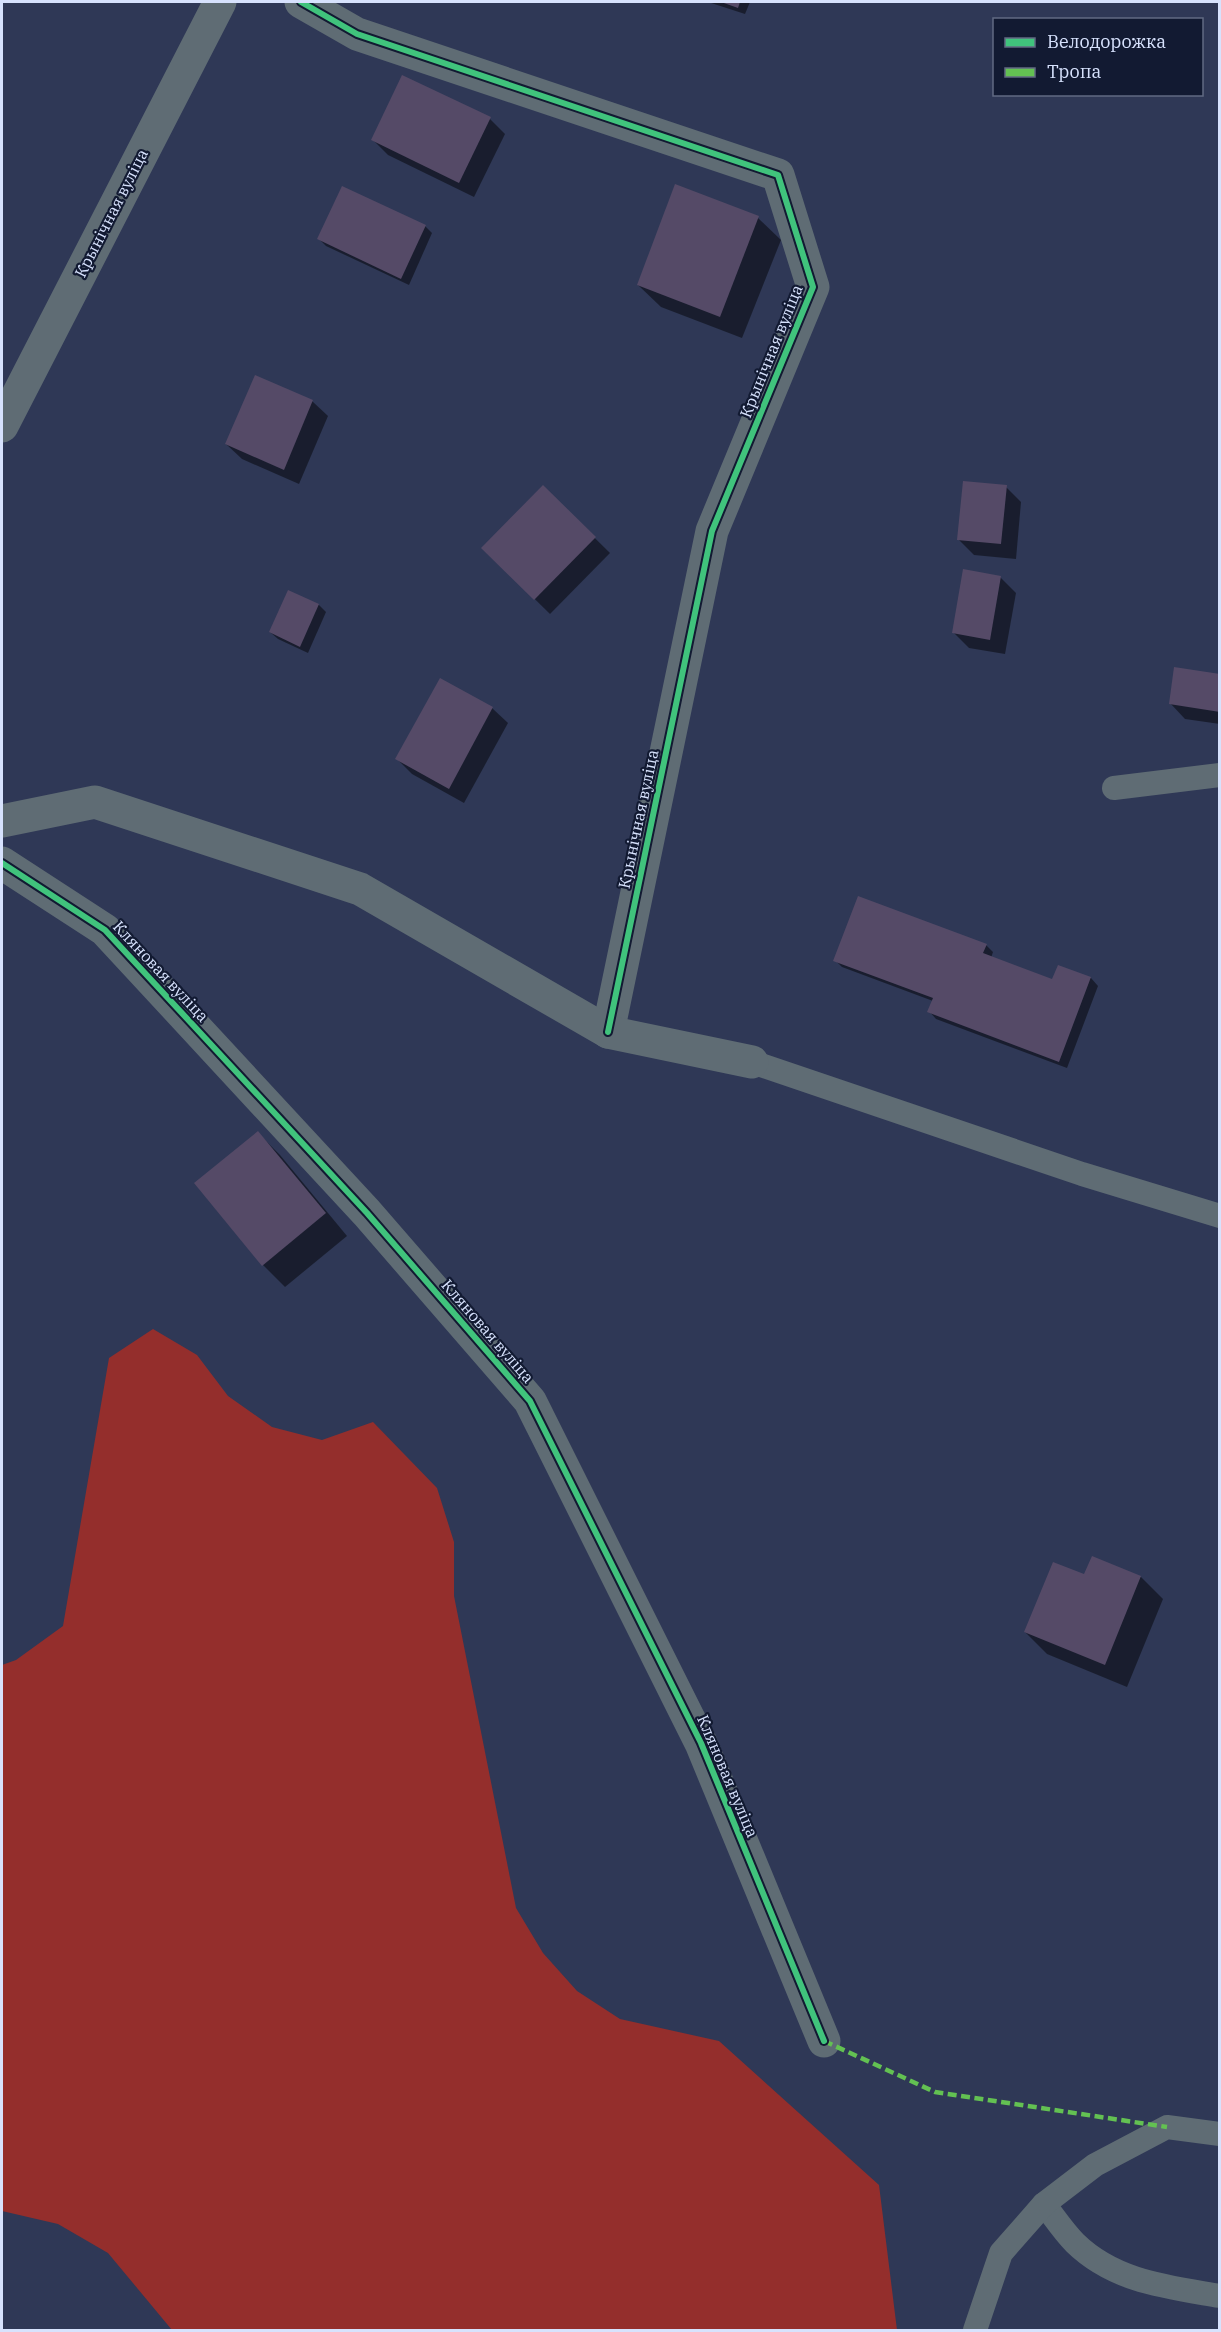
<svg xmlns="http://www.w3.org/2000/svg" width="1221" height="2332" viewBox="0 0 1221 2332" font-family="'IBM Plex Serif',serif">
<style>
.forest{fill:#942e2c}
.shadow{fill:#0007}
.building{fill:#554a67}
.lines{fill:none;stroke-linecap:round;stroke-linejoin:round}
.service{stroke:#5f6c74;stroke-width:24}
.minor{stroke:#5f6c74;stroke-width:33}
.quiet{stroke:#63c152;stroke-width:4.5;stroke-dasharray:9 4.5;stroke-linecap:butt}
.cycleway-casing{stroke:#121a32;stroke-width:10}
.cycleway{stroke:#40c37c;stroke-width:6}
.labels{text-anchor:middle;stroke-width:4.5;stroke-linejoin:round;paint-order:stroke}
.street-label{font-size:16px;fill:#d7e2fd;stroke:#121a32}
</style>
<rect width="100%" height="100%" fill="#2f3856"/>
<polygon class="forest" points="153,1329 197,1355 228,1396 272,1427 322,1440 373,1422 437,1488 454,1542 454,1596 516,1908 543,1953 577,1991 620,2019 719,2041 879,2185 897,2330 172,2330 108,2253 58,2224 2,2211 2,1665 16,1660 63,1626 109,1358"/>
<g class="shadow">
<polygon points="708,2 750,2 745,14"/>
<polygon points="490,119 505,134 474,197 388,155 373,140"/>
<polygon points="758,218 781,240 742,338 661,307 638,285"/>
<polygon points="425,226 432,233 409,285 326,246 319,239"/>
<polygon points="312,401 328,416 299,484 242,459 226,444"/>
<polygon points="543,487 610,553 550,614 483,548"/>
<polygon points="1006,487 1021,502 1016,559 974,555 959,540"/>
<polygon points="1000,577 1016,593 1005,654 969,648 954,633"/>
<polygon points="289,592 319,605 326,612 308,653 278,639 270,632"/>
<polygon points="1220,676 1220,724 1185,719 1170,703"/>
<polygon points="441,680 492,708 508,723 464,803 412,774 397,759"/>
<polygon points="986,945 993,952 991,958 1053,981 1059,967 1091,978 1098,986 1067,1068 936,1019 929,1011 933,1001 842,967 835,960"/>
<polygon points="258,1133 280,1155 347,1236 285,1287 263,1265"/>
<polygon points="1084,1576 1141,1577 1163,1599 1127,1687 1047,1654 1025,1632"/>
</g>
<g class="building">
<polygon points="721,2 740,2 738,8"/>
<polygon points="402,75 491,117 459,183 371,140"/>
<polygon points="675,184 759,216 720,317 637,285"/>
<polygon points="342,186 426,225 401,279 317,239"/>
<polygon points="255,375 313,400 284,470 225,444"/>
<polygon points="963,481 1007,485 1001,544 957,540"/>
<polygon points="543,485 596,537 534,600 481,548"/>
<polygon points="963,569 1001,576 990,640 952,633"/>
<polygon points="288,590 319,604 300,647 269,632"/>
<polygon points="1174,667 1220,674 1220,712 1169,704"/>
<polygon points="440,678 493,707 449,789 395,759"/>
<polygon points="858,896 987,944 983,953 1052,979 1058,965 1091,977 1059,1062 927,1012 933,998 833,961"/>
<polygon points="258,1131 326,1213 262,1266 194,1183"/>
<polygon points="1092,1556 1141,1576 1105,1665 1024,1632 1053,1562 1084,1574"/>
</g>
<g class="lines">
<g class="service">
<polyline points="1114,788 1220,775"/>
<polyline points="752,1062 1082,1174 1220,1216"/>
<path d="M1044,2204C1054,2217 1064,2232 1075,2243C1115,2282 1168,2287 1220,2296"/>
<polyline points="975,2330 1001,2253 1044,2204 1095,2165 1167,2127 1220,2134"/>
</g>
<g class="minor">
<polyline points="301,2 357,34 778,175 813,287 712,531 608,1032"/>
<polyline points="2,426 220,2"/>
<polyline points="2,821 95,802 360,889 608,1032 752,1062"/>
<polyline points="2,863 105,930 367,1213 530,1401 701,1743 824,2041"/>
</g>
<polyline class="quiet" points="824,2041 935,2092 1167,2127"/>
<g class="cycleway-casing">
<g id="cycleway">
<polyline points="301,2 357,34 778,175 813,287 712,531 608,1032"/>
<polyline points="2,863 105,930 367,1213 530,1401 701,1743 824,2041"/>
</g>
</g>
<use href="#cycleway" class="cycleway"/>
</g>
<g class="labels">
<g class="street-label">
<text transform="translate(111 213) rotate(-63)" y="6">Крынічная вуліца</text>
<text transform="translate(771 351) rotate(-68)" y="6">Крынічная вуліца</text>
<text transform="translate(638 819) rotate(-78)" y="6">Крынічная вуліца</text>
<text transform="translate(161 971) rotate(47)" y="6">Кляновая вуліца</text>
<text transform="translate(488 1331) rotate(49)" y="6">Кляновая вуліца</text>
<text transform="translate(728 1776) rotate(67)" y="6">Кляновая вуліца</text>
</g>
</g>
<rect width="1221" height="2332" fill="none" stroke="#d7e2fd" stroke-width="6"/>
<rect x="993" y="18" width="210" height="78" fill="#121a32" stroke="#616a83" stroke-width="1.5"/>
<rect x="1005" y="38" width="30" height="9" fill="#40c37c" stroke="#616a83" stroke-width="1.5"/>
<text x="1047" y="48" font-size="18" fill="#d7e2fd">Велодорожка</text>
<rect x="1005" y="68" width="30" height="9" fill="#63c152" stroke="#616a83" stroke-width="1.5"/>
<text x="1047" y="78" font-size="18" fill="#d7e2fd">Тропа</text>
</svg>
